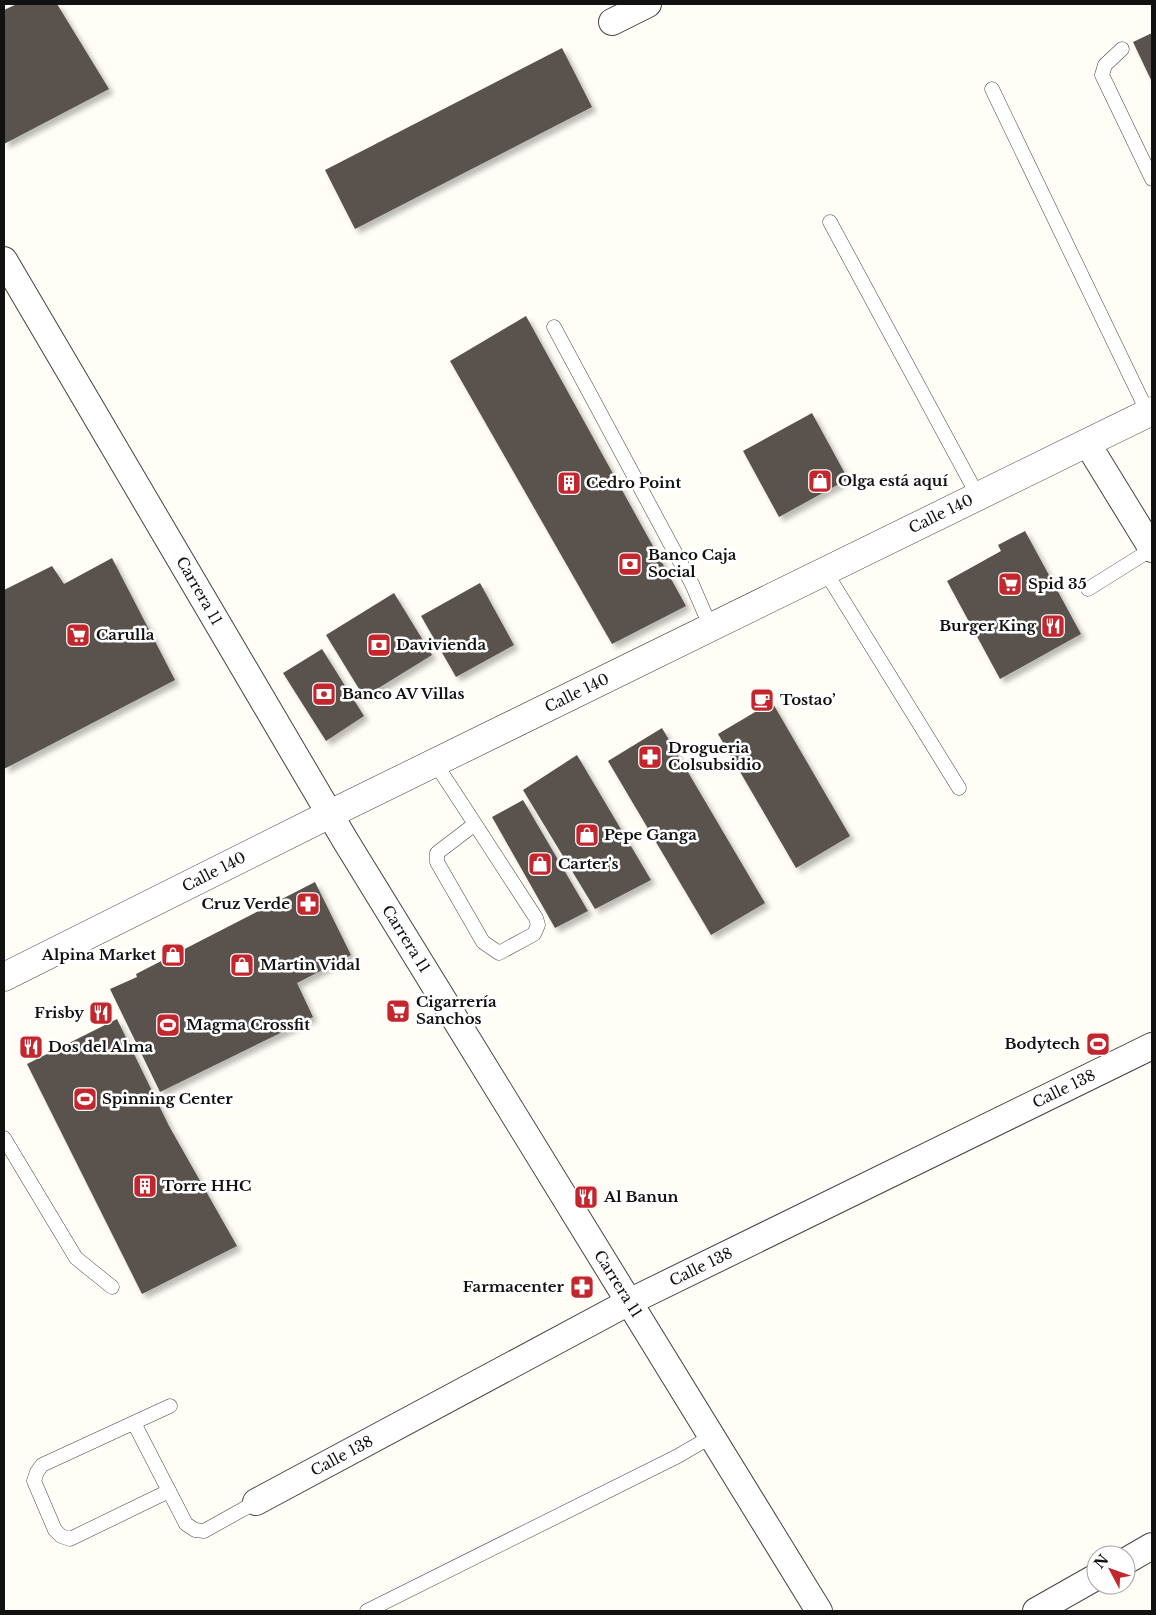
<svg xmlns="http://www.w3.org/2000/svg" width="1156" height="1615" viewBox="0 0 1156 1615" font-family="'Libre Baskerville',serif">
<style>
.building{fill:#5a524d;filter:url(#shadow)}
.lines{fill:none;stroke-linecap:round;stroke-linejoin:round}
.service-casing{stroke:#444;stroke-width:15}
.minor-casing{stroke:#444;stroke-width:28}
.tertiary-casing{stroke:#444;stroke-width:29}
.service{stroke:#fff;stroke-width:14}
.minor{stroke:#fff;stroke-width:26}
.tertiary{stroke:#fff;stroke-width:28}
.labels{text-anchor:middle;stroke-width:5;stroke-linejoin:round;paint-order:stroke}
.poi-label{font-size:15px;font-weight:bold;fill:#111;stroke:#fff;text-anchor:start}
.street-label{font-size:15px;fill:#111;stroke:#fff}
</style>
<defs>
<filter id="shadow"><feDropShadow dx="4.5" dy="4.5" stdDeviation="2.5" flood-color="#0004"/></filter>
</defs>
<rect width="100%" height="100%" fill="#fffdf5"/>
<g class="building">
<polygon points="17,4 57,4 109,89 4,144 4,10"/>
<polygon points="1152,33 1152,82 1133,42"/>
<polygon points="562,48 592,107 355,229 325,170"/>
<polygon points="526,316 686,606 612,644 450,361"/>
<polygon points="812,413 848,479 779,517 743,451"/>
<polygon points="1025,531 1081,634 1000,679 947,581 1001,551 998,545"/>
<polygon points="112,558 175,680 4,769 4,590 52,566 64,584"/>
<polygon points="480,583 514,645 456,677 421,616"/>
<polygon points="394,593 432,655 364,697 326,635"/>
<polygon points="322,649 364,716 326,741 283,673"/>
<polygon points="772,702 850,836 796,868 718,734"/>
<polygon points="662,728 765,903 711,935 608,761"/>
<polygon points="577,755 651,880 595,909 523,790"/>
<polygon points="523,800 588,911 555,928 492,817"/>
<polygon points="315,882 351,955 297,983 313,1017 160,1092 110,989 137,977 136,974"/>
<polygon points="117,1019 169,1126 237,1246 142,1294 27,1064"/>
</g>
<g class="lines">
<g class="service-casing">
<g id="service">
<polyline points="1122,49 1105,65 1102,75 1152,179"/>
<polyline points="992,89 1148,413"/>
<polyline points="830,222 978,496"/>
<polyline points="554,327 692,584 711,628"/>
<polyline points="825,571 959,788"/>
<polyline points="1088,589 1152,549"/>
<path d="M435,763C469,814 502,866 536,918L538,925L534,934L499,953L483,942L437,862V853L475,824"/>
<polyline points="4,1138 76,1258 112,1287"/>
<polyline points="134,1423 186,1524 195,1530 204,1531 256,1502"/>
<polyline points="169,1491 70,1539 61,1536 55,1530 34,1481 37,1472 42,1465 170,1406"/>
<polyline points="367,1611 678,1456 712,1436"/>
</g>
</g>
<g class="minor-casing">
<g id="minor">
<polyline points="612,22 648,4"/>
<polyline points="4,260 345,840 819,1611"/>
<polyline points="1087,443 1152,549"/>
<polyline points="256,1502 629,1302 1152,1046"/>
<polyline points="1126,1561 1152,1546"/>
<polyline points="1036,1611 1096,1577"/>
</g>
</g>
<g class="tertiary-casing">
<polyline id="tertiary" points="4,977 330,814 1152,411"/>
</g>
<use href="#service" class="service"/>
<use href="#minor" class="minor"/>
<use href="#tertiary" class="tertiary"/>
</g>
<defs>
<g id="shop-square" transform="scale(1.25)"><rect x="-9" y="-9" width="18" height="18" rx="4" fill="#c4262e" stroke="#fff"/><path d="M-5-2.5h2.3a2.7 3.5 0 0 1 5.4 0H5L5.5 6h-11ZM-1.5-2.5h3a1.5 2.3 0 0 0-3 0Z" fill="#fff"/></g>
<g id="building-square" transform="scale(1.25)"><rect x="-9" y="-9" width="18" height="18" rx="4" fill="#c4262e" stroke="#fff"/><path d="M-4-6H4V6H1V3H-1V6H-4ZM-2.5-4.3h1.7v1.8h-1.7ZM.8-4.3h1.7v1.8H.8ZM-2.5-1h1.7V.8h-1.7ZM.8-1h1.7V.8H.8Z" fill="#fff"/></g>
<g id="bank-square" transform="scale(1.25)"><rect x="-9" y="-9" width="18" height="18" rx="4" fill="#c4262e" stroke="#fff"/><path d="M-6-4H6V4H-6ZM0-2.3a2.3 2.3 0 1 0 0 4.6a2.3 2.3 0 1 0 0-4.6Z" fill="#fff"/></g>
<g id="supermarket-square" transform="scale(1.25)"><rect x="-9" y="-9" width="18" height="18" rx="4" fill="#c4262e" stroke="#fff"/><path d="M-6-5.5h2.5l.6 2H6L4.5 2H-2.5L-4.4-4H-6ZM-1.5 3.2a1.3 1.3 0 1 0 .1 0ZM3 3.2a1.3 1.3 0 1 0 .1 0Z" fill="#fff"/></g>
<g id="restaurant-square" transform="scale(1.25)"><rect x="-9" y="-9" width="18" height="18" rx="4" fill="#c4262e" stroke="#fff"/><path d="M-5-6h1v4h1v-4h1v4h1v-4h1v5L-1.5 .5V6h-2V.5L-5-1ZM5-6V6H3V1.5H1.5Q1.5-4 5-6Z" fill="#fff"/></g>
<g id="cafe-square" transform="scale(1.25)"><rect x="-9" y="-9" width="18" height="18" rx="4" fill="#c4262e" stroke="#fff"/><path d="M-5.5-4.5H6V0H3Q3 3.5 0 3.5H-2.5Q-5.5 3.5-5.5 0ZM3-3.2v2h1.7v-2ZM-6 4.5H4V6H-6Z" fill="#fff"/></g>
<g id="pharmacy-square" transform="scale(1.25)"><rect x="-9" y="-9" width="18" height="18" rx="4" fill="#c4262e" stroke="#fff"/><path d="M-2-6h4v4h4v4h-4v4h-4v-4h-4v-4h4Z" fill="#fff"/></g>
<g id="stadium-square" transform="scale(1.25)"><rect x="-9" y="-9" width="18" height="18" rx="4" fill="#c4262e" stroke="#fff"/><path d="M0-5a6.5 5 0 1 0 0 10a6.5 5 0 1 0 0-10ZM-3.5-1.8h7v3.6h-7Z" fill="#fff"/></g>
</defs>
<g fill-rule="evenodd">
<use href="#shop-square" x="820" y="481"/>
<use href="#building-square" x="569" y="483"/>
<use href="#bank-square" x="630" y="564"/>
<use href="#supermarket-square" x="1010" y="584"/>
<use href="#restaurant-square" x="1053" y="626"/>
<use href="#supermarket-square" x="78" y="635"/>
<use href="#bank-square" x="379" y="645"/>
<use href="#bank-square" x="324" y="694"/>
<use href="#cafe-square" x="762" y="700"/>
<use href="#pharmacy-square" x="650" y="757"/>
<use href="#shop-square" x="587" y="835"/>
<use href="#shop-square" x="540" y="864"/>
<use href="#pharmacy-square" x="308" y="904"/>
<use href="#shop-square" x="173" y="955"/>
<use href="#shop-square" x="242" y="965"/>
<use href="#supermarket-square" x="398" y="1011"/>
<use href="#restaurant-square" x="101" y="1013"/>
<use href="#stadium-square" x="168" y="1025"/>
<use href="#stadium-square" x="1098" y="1044"/>
<use href="#restaurant-square" x="31" y="1047"/>
<use href="#stadium-square" x="85" y="1099"/>
<use href="#building-square" x="145" y="1186"/>
<use href="#restaurant-square" x="586" y="1197"/>
<use href="#pharmacy-square" x="582" y="1287"/>
</g>
<g class="labels">
<g class="poi-label">
<text x="838" y="486">Olga está aquí</text>
<text x="586" y="488">Cedro Point</text>
<text x="648" y="560">Banco Caja<tspan x="648" dy="17">Social</tspan></text>
<text x="1028" y="589">Spid 35</text>
<text x="1036" y="631" text-anchor="end">Burger King</text>
<text x="96" y="640">Carulla</text>
<text x="396" y="650">Davivienda</text>
<text x="342" y="699">Banco AV Villas</text>
<text x="780" y="705">Tostao’</text>
<text x="668" y="753">Drogueria<tspan x="668" dy="17">Colsubsidio</tspan></text>
<text x="604" y="840">Pepe Ganga</text>
<text x="558" y="869">Carter's</text>
<text x="290" y="909" text-anchor="end">Cruz Verde</text>
<text x="156" y="960" text-anchor="end">Alpina Market</text>
<text x="260" y="970">Martin Vidal</text>
<text x="416" y="1007">Cigarrería<tspan x="416" dy="17">Sanchos</tspan></text>
<text x="84" y="1018" text-anchor="end">Frisby</text>
<text x="186" y="1030">Magma Crossfit</text>
<text x="1080" y="1049" text-anchor="end">Bodytech</text>
<text x="48" y="1052">Dos del Alma</text>
<text x="102" y="1104">Spinning Center</text>
<text x="162" y="1191">Torre HHC</text>
<text x="604" y="1202">Al Banun</text>
<text x="564" y="1292" text-anchor="end">Farmacenter</text>
</g>
<g class="street-label">
<text transform="translate(941 514) rotate(-26)" y="5">Calle 140</text>
<text transform="translate(199 591) rotate(60)" y="5">Carrera 11</text>
<text transform="translate(577 693) rotate(-26)" y="5">Calle 140</text>
<text transform="translate(214 872) rotate(-27)" y="5">Calle 140</text>
<text transform="translate(406 939) rotate(58)" y="5">Carrera 11</text>
<text transform="translate(1064 1089) rotate(-26)" y="5">Calle 138</text>
<text transform="translate(701 1267) rotate(-26)" y="5">Calle 138</text>
<text transform="translate(618 1284) rotate(58)" y="5">Carrera 11</text>
<text transform="translate(342 1456) rotate(-28)" y="5">Calle 138</text>
</g>
</g>
<rect width="1156" height="1615" fill="none" stroke="#111111" stroke-width="10"/>
<g transform="translate(1111 1570) rotate(311)"><circle r="24" fill="#ffffff" stroke="#a0a0a0"/>
<path d="M0-4L9 19L0 12L-9 19Z" fill="#c4262e"/>
<text y="-8" font-size="14" font-weight="bold" text-anchor="middle" fill="#111111">N</text>
</g>
</svg>
